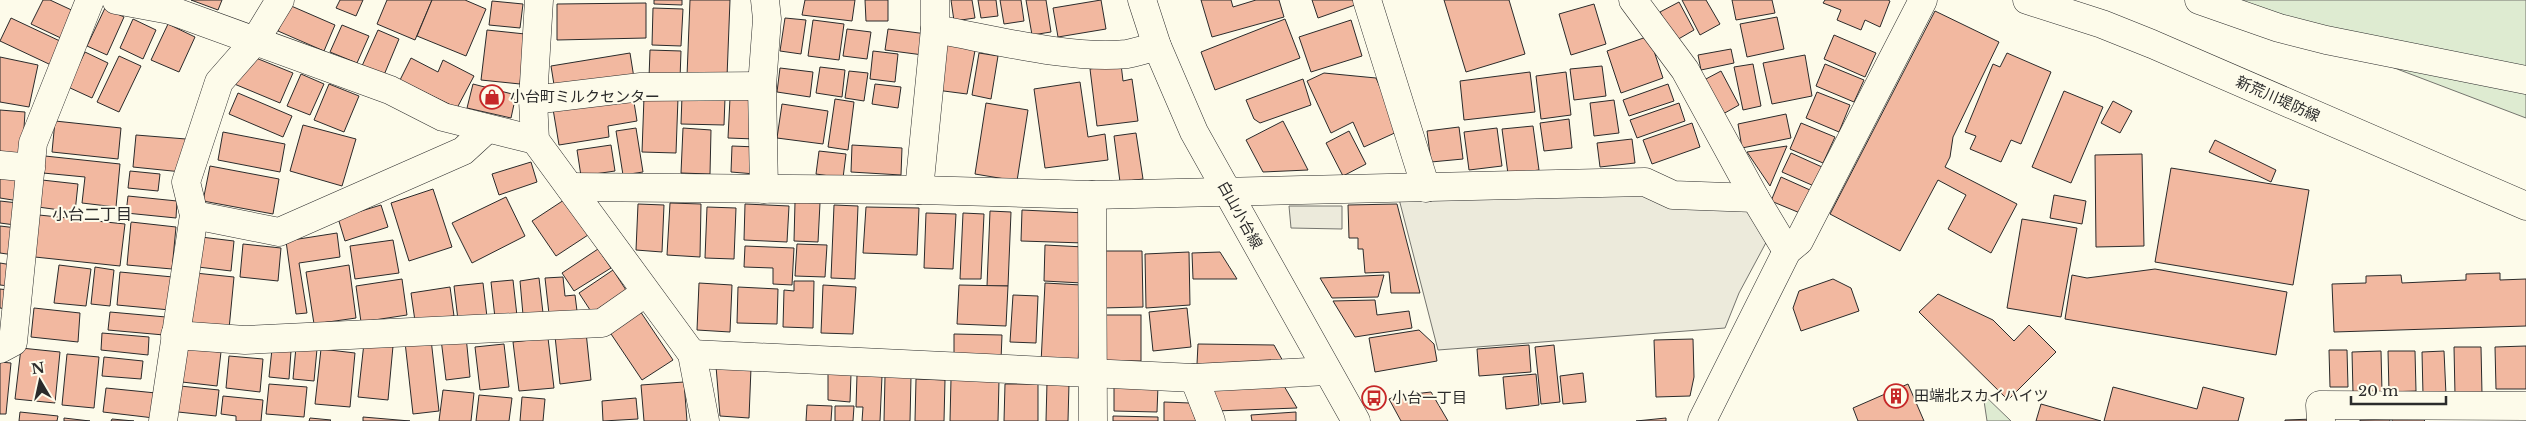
<svg xmlns="http://www.w3.org/2000/svg" width="2526" height="421" viewBox="0 0 2526 421" font-family="'Libre Baskerville','Noto Sans JP',serif">
<style>
.green{fill:#deebd1;stroke:#74746e}
.parking{fill:#eceadb;stroke:#74746e}
.building{fill:#f2b8a0;stroke:#2b2b2b}
.lines{fill:none;stroke-linecap:round;stroke-linejoin:round}
.minor-casing{stroke:#2b2b2b;stroke-width:29}
.major-casing{stroke:#2b2b2b;stroke-width:29}
.minor{stroke:#fdfbea;stroke-width:28}
.major{stroke:#fdfbea;stroke-width:28}
.labels{text-anchor:middle;stroke-width:4;stroke-linejoin:round;paint-order:stroke}
.poi-label{font-size:15px;fill:#2b2b2b;stroke:#fdfbea;text-anchor:start}
.street-label{font-size:15px;fill:#2b2b2b;stroke:#fdfbea}
.neighbourhood-label{font-size:16px;fill:#2b2b2b;stroke:#fdfbea}
</style>
<rect width="100%" height="100%" fill="#fdfbea"/>
<g class="green">
<polygon points="2239,0 2526,0 2526,118 2355,53"/>
<polygon points="1983,394 2011,421 1987,421"/>
</g>
<g class="parking">
<polygon points="1640,191 1750,205 1769,237 1739,293 1725,328 1438,350 1399,199"/>
<polygon points="1289,206 1342,206 1342,229 1291,228"/>
</g>
<g class="building">
<polygon points="43,0 50,0 78,13 65,40 31,24"/>
<polygon points="191,0 222,0 218,10"/>
<polygon points="340,0 363,0 356,16 336,8"/>
<polygon points="387,0 432,0 415,40 377,24"/>
<polygon points="432,0 465,0 486,9 466,56 417,36"/>
<polygon points="654,0 682,0 682,5 654,4"/>
<polygon points="690,0 730,0 727,77 687,76"/>
<polygon points="805,0 855,0 852,21 802,15"/>
<polygon points="865,0 888,0 888,21 866,21"/>
<polygon points="951,0 972,0 975,18 954,21"/>
<polygon points="978,0 996,0 998,16 981,18"/>
<polygon points="1000,0 1021,0 1024,21 1004,24"/>
<polygon points="1026,0 1046,0 1051,32 1032,35"/>
<polygon points="1101,0 1106,29 1058,37 1053,8"/>
<polygon points="1201,0 1231,0 1233,7 1256,0 1279,0 1284,17 1212,37"/>
<polygon points="1312,0 1354,0 1355,5 1318,18"/>
<polygon points="1444,0 1509,0 1525,54 1466,72"/>
<polygon points="1682,0 1706,0 1720,24 1700,35"/>
<polygon points="1732,0 1772,0 1775,13 1736,20"/>
<polygon points="1825,0 1888,0 1890,1 1880,27 1865,20 1861,30 1837,20 1841,10 1823,3"/>
<polygon points="492,1 523,4 520,28 489,25"/>
<polygon points="1679,2 1694,30 1675,41 1660,12"/>
<polygon points="646,3 646,38 557,40 557,4"/>
<polygon points="1594,4 1606,44 1571,55 1559,14"/>
<polygon points="289,5 335,25 324,51 278,31"/>
<polygon points="105,8 124,17 107,55 87,46"/>
<polygon points="653,8 683,9 681,46 652,45"/>
<polygon points="1935,11 1999,42 1953,137 1950,157 1945,167 2017,204 1991,253 1948,229 1966,195 1938,180 1900,251 1830,214"/>
<polygon points="1777,17 1784,49 1747,57 1740,24"/>
<polygon points="11,18 62,42 51,65 0,41"/>
<polygon points="785,18 806,20 801,54 780,51"/>
<polygon points="133,19 156,30 143,59 120,48"/>
<polygon points="1285,19 1300,58 1215,90 1201,52"/>
<polygon points="813,20 844,24 839,60 808,56"/>
<polygon points="1351,20 1362,56 1311,72 1299,37"/>
<polygon points="168,24 195,37 179,72 151,60"/>
<polygon points="342,25 369,36 357,63 330,52"/>
<polygon points="847,29 871,32 867,59 843,56"/>
<polygon points="888,29 927,34 923,55 885,50"/>
<polygon points="378,30 399,39 384,75 362,66"/>
<polygon points="487,30 525,34 520,84 481,80"/>
<polygon points="1834,35 1876,53 1865,77 1824,59"/>
<polygon points="1649,36 1663,78 1621,93 1607,51"/>
<polygon points="945,40 976,45 967,94 936,90"/>
<polygon points="1731,49 1734,63 1701,70 1698,55"/>
<polygon points="650,50 681,51 680,79 649,78"/>
<polygon points="873,51 898,54 895,82 870,79"/>
<polygon points="85,52 108,63 92,98 68,87"/>
<polygon points="630,53 634,78 555,91 551,66"/>
<polygon points="979,53 998,56 991,99 972,95"/>
<polygon points="2007,53 2051,72 2021,144 2011,140 2001,162 1970,149 1976,136 1965,132 1993,64 2000,67"/>
<polygon points="1805,55 1812,96 1772,104 1763,63"/>
<polygon points="119,56 141,66 119,112 97,102"/>
<polygon points="0,57 38,65 29,107 0,102"/>
<polygon points="256,58 293,73 280,103 232,83"/>
<polygon points="411,58 438,72 443,60 474,76 457,108 400,80"/>
<polygon points="1121,64 1123,81 1132,79 1138,121 1097,126 1090,69"/>
<polygon points="1753,64 1761,106 1743,110 1734,67"/>
<polygon points="1825,64 1864,80 1854,102 1816,86"/>
<polygon points="1602,66 1606,96 1574,100 1570,69"/>
<polygon points="820,67 845,70 842,97 816,93"/>
<polygon points="780,68 813,72 810,97 777,92"/>
<polygon points="849,71 868,73 864,101 845,98"/>
<polygon points="1721,71 1739,105 1723,114 1704,80"/>
<polygon points="1530,72 1535,112 1464,120 1460,81"/>
<polygon points="1566,72 1571,115 1541,119 1536,76"/>
<polygon points="1324,73 1376,78 1399,131 1364,147 1353,122 1331,133 1307,81"/>
<polygon points="301,74 324,84 310,115 287,106"/>
<polygon points="1303,79 1311,105 1260,123 1254,119 1246,100"/>
<polygon points="1080,82 1088,137 1105,134 1108,160 1045,168 1034,89"/>
<polygon points="329,84 359,96 344,132 314,120"/>
<polygon points="473,84 516,95 511,118 467,108"/>
<polygon points="875,84 901,87 898,108 872,104"/>
<polygon points="1668,84 1674,101 1629,116 1623,100"/>
<polygon points="2064,91 2103,107 2071,183 2032,167"/>
<polygon points="1817,92 1850,105 1839,132 1806,118"/>
<polygon points="238,93 292,116 283,137 229,114"/>
<polygon points="633,96 637,121 608,126 609,137 559,145 553,109"/>
<polygon points="682,96 725,98 724,125 681,124"/>
<polygon points="644,97 678,98 676,153 642,152"/>
<polygon points="730,98 757,99 755,139 728,138"/>
<polygon points="835,99 854,102 848,150 828,147"/>
<polygon points="1614,100 1619,133 1594,136 1590,103"/>
<polygon points="2113,101 2132,111 2120,133 2101,123"/>
<polygon points="986,103 1028,110 1017,181 975,174"/>
<polygon points="1679,103 1685,121 1637,138 1630,120"/>
<polygon points="782,104 828,111 823,144 777,138"/>
<polygon points="0,110 25,112 22,161 0,160"/>
<polygon points="1786,114 1791,138 1742,148 1738,124"/>
<polygon points="1569,119 1572,148 1544,151 1540,123"/>
<polygon points="55,121 121,128 118,159 52,152"/>
<polygon points="1283,121 1308,170 1263,172 1246,140"/>
<polygon points="1692,123 1700,147 1652,164 1643,140"/>
<polygon points="1801,123 1835,137 1823,163 1790,149"/>
<polygon points="303,125 356,139 342,186 290,171"/>
<polygon points="1533,126 1539,170 1508,174 1502,129"/>
<polygon points="1459,127 1463,159 1431,162 1427,131"/>
<polygon points="636,128 643,172 623,175 616,131"/>
<polygon points="683,128 711,130 710,174 681,173"/>
<polygon points="1497,128 1502,166 1469,170 1464,132"/>
<polygon points="1349,131 1366,164 1343,176 1326,143"/>
<polygon points="223,132 285,144 280,172 218,160"/>
<polygon points="1136,133 1143,179 1120,182 1114,136"/>
<polygon points="136,135 186,139 182,172 133,167"/>
<polygon points="1632,139 1635,163 1600,167 1597,143"/>
<polygon points="2215,140 2276,170 2271,182 2209,152"/>
<polygon points="611,145 615,171 581,176 577,150"/>
<polygon points="852,145 902,148 901,175 851,172"/>
<polygon points="732,146 757,147 755,174 731,172"/>
<polygon points="1787,146 1770,186 1747,152"/>
<polygon points="819,151 846,154 843,178 816,174"/>
<polygon points="1791,153 1822,167 1814,186 1782,172"/>
<polygon points="2142,154 2144,246 2096,247 2095,155"/>
<polygon points="45,156 120,164 116,207 82,203 85,177 43,173"/>
<polygon points="531,162 537,182 499,195 492,174"/>
<polygon points="210,166 279,179 273,214 203,201"/>
<polygon points="2171,168 2309,190 2293,285 2155,262"/>
<polygon points="130,171 160,174 158,191 128,188"/>
<polygon points="0,173 22,176 19,201 0,198"/>
<polygon points="1781,177 1810,190 1800,213 1771,201"/>
<polygon points="42,180 78,184 75,212 38,207"/>
<polygon points="433,189 452,247 409,261 391,203"/>
<polygon points="2054,195 2086,201 2082,224 2050,218"/>
<polygon points="128,196 177,201 176,218 126,213"/>
<polygon points="506,197 525,236 472,263 452,223"/>
<polygon points="564,200 588,235 556,256 532,221"/>
<polygon points="0,201 18,203 15,225 0,223"/>
<polygon points="795,202 820,203 818,242 794,241"/>
<polygon points="670,203 701,204 700,257 667,255"/>
<polygon points="638,204 664,205 662,252 636,250"/>
<polygon points="745,204 789,206 787,242 744,240"/>
<polygon points="1397,204 1420,293 1391,293 1389,272 1365,273 1363,249 1358,249 1358,238 1349,238 1348,205"/>
<polygon points="381,205 388,227 345,241 338,218"/>
<polygon points="834,205 858,206 855,279 831,278"/>
<polygon points="707,207 736,208 734,259 705,258"/>
<polygon points="866,207 919,208 917,255 863,253"/>
<polygon points="1022,210 1086,213 1084,243 1021,241"/>
<polygon points="990,211 1011,212 1008,286 987,286"/>
<polygon points="926,213 956,214 953,269 924,268"/>
<polygon points="963,213 984,214 981,279 960,279"/>
<polygon points="39,215 125,224 120,266 35,257"/>
<polygon points="2022,219 2077,228 2061,317 2007,308"/>
<polygon points="131,222 176,227 172,269 127,265"/>
<polygon points="0,226 17,228 14,255 0,253"/>
<polygon points="337,233 340,257 299,263 307,313 296,314 286,241"/>
<polygon points="201,237 234,241 231,271 198,267"/>
<polygon points="393,240 399,273 355,279 350,246"/>
<polygon points="243,244 281,248 278,281 240,277"/>
<polygon points="797,244 827,245 825,277 795,276"/>
<polygon points="1045,245 1084,247 1082,283 1044,281"/>
<polygon points="745,246 794,248 792,285 773,284 773,268 744,267"/>
<polygon points="598,249 611,268 574,291 562,273"/>
<polygon points="1101,251 1142,251 1143,307 1102,308"/>
<polygon points="1189,252 1190,305 1146,308 1145,254"/>
<polygon points="1220,252 1237,279 1193,279 1192,253"/>
<polygon points="0,263 12,265 9,286 0,285"/>
<polygon points="59,265 91,269 86,306 54,303"/>
<polygon points="349,265 356,318 314,324 306,272"/>
<polygon points="95,267 114,270 110,306 91,304"/>
<polygon points="2155,269 2287,292 2276,355 2065,319 2072,275 2087,278"/>
<polygon points="613,270 626,290 592,313 579,293"/>
<polygon points="120,272 173,277 170,310 117,305"/>
<polygon points="195,273 234,277 229,329 189,326"/>
<polygon points="2500,273 2500,280 2526,279 2526,326 2334,332 2332,284 2366,283 2366,276 2401,275 2402,283 2466,280 2466,274"/>
<polygon points="1384,275 1378,297 1332,298 1320,278"/>
<polygon points="563,277 565,296 575,295 577,311 549,314 545,278"/>
<polygon points="539,278 543,313 523,315 520,281"/>
<polygon points="402,279 407,315 361,322 356,286"/>
<polygon points="1833,279 1851,288 1859,311 1801,331 1793,308 1799,291"/>
<polygon points="513,280 517,316 495,318 491,282"/>
<polygon points="794,281 814,281 813,328 783,327 784,290 794,291"/>
<polygon points="483,283 487,317 458,320 454,286"/>
<polygon points="699,283 732,285 730,332 697,330"/>
<polygon points="1045,283 1081,285 1078,365 1041,363"/>
<polygon points="823,285 856,287 853,334 821,333"/>
<polygon points="959,285 1008,286 1006,326 957,324"/>
<polygon points="450,287 454,316 415,321 411,293"/>
<polygon points="738,287 778,289 777,324 737,323"/>
<polygon points="0,289 8,290 6,309 0,308"/>
<polygon points="1938,294 1993,320 2014,341 2029,325 2056,352 2008,400 1919,312"/>
<polygon points="1013,295 1038,296 1036,343 1010,342"/>
<polygon points="1375,300 1377,315 1409,311 1412,328 1355,337 1333,301"/>
<polygon points="34,308 80,313 78,342 31,337"/>
<polygon points="638,308 673,360 642,380 607,328"/>
<polygon points="1187,308 1191,347 1153,351 1149,312"/>
<polygon points="110,312 166,317 164,335 108,330"/>
<rect x="1106" y="315" width="35" height="46"/>
<polygon points="1419,330 1434,344 1437,361 1375,372 1369,338"/>
<polygon points="586,332 591,380 560,384 555,336"/>
<polygon points="102,333 149,337 148,355 101,350"/>
<polygon points="954,334 1002,335 1001,360 954,358"/>
<polygon points="466,336 470,377 446,380 441,339"/>
<polygon points="548,338 554,388 519,391 513,342"/>
<polygon points="431,339 439,411 413,414 405,342"/>
<polygon points="1693,339 1694,377 1690,396 1656,397 1654,340"/>
<polygon points="364,343 393,346 388,400 358,397"/>
<polygon points="504,344 509,387 480,390 475,347"/>
<polygon points="1198,344 1274,345 1284,363 1197,364"/>
<polygon points="1529,345 1531,372 1479,376 1477,349"/>
<polygon points="1554,345 1560,402 1541,404 1535,347"/>
<polygon points="2526,346 2526,389 2496,389 2495,347"/>
<polygon points="296,347 317,349 314,381 293,379"/>
<polygon points="2454,347 2481,347 2482,394 2455,395"/>
<polygon points="21,348 60,352 55,403 15,399"/>
<polygon points="186,349 221,352 217,386 182,382"/>
<polygon points="272,349 291,351 289,379 269,377"/>
<polygon points="321,349 355,353 350,407 315,404"/>
<polygon points="2329,350 2347,350 2348,387 2330,387"/>
<polygon points="2381,351 2382,392 2353,393 2352,352"/>
<polygon points="2388,351 2415,351 2416,391 2389,392"/>
<polygon points="2444,351 2446,395 2423,395 2422,352"/>
<polygon points="67,354 99,357 94,408 62,405"/>
<polygon points="229,356 263,359 260,392 226,388"/>
<polygon points="104,357 143,361 141,379 102,376"/>
<polygon points="0,362 11,363 6,414 0,414"/>
<polygon points="716,366 751,368 749,418 720,416"/>
<polygon points="828,372 851,374 850,402 828,400"/>
<polygon points="1583,373 1586,402 1563,404 1560,376"/>
<polygon points="1536,374 1539,405 1506,409 1503,377"/>
<polygon points="857,375 882,376 880,421 862,421 863,407 856,407"/>
<polygon points="885,376 911,377 910,421 884,421"/>
<polygon points="916,379 945,380 944,421 915,421"/>
<polygon points="951,379 999,380 998,421 950,421"/>
<polygon points="684,382 687,421 644,421 641,385"/>
<polygon points="1047,382 1069,383 1068,421 1046,421"/>
<polygon points="269,384 307,387 304,417 266,414"/>
<polygon points="1005,384 1038,384 1038,421 1004,421"/>
<polygon points="1908,384 1924,421 1858,421 1853,408"/>
<polygon points="1114,385 1158,386 1157,412 1114,411"/>
<polygon points="180,386 219,390 216,416 178,412"/>
<polygon points="1284,386 1297,408 1215,411 1214,387"/>
<polygon points="2113,387 2197,409 2203,387 2244,398 2238,421 2104,421"/>
<polygon points="106,388 156,393 154,418 103,412"/>
<polygon points="443,390 474,393 471,421 439,421"/>
<polygon points="1431,392 1448,421 1401,421 1389,399 1396,396"/>
<polygon points="479,395 512,398 509,421 476,421"/>
<polygon points="223,396 263,400 261,421 236,421 236,416 221,414"/>
<polygon points="522,397 545,399 543,421 520,421"/>
<polygon points="636,398 638,419 603,421 602,401"/>
<polygon points="1164,402 1190,403 1196,421 1164,421"/>
<polygon points="2041,404 2101,421 2036,421"/>
<polygon points="807,405 832,406 831,421 806,421"/>
<polygon points="835,406 854,406 853,421 835,421"/>
<polygon points="20,412 58,416 57,421 19,421"/>
<polygon points="1296,412 1296,421 1252,421 1251,415"/>
<polygon points="2419,415 2425,421 2392,421 2392,417"/>
<polygon points="1113,416 1158,417 1158,421 1113,421"/>
<polygon points="363,417 410,421 363,421"/>
<polygon points="64,418 90,421 64,421"/>
<polygon points="310,418 331,420 330,421 309,421"/>
<polygon points="1666,418 1666,421 1636,421"/>
<polygon points="112,419 134,421 111,421"/>
<polygon points="2314,419 2314,421 2285,421 2285,420"/>
<polygon points="2390,419 2390,421 2360,421 2360,420"/>
</g>
<g class="lines">
<g class="minor-casing">
<g id="minor">
<polyline points="116,0 170,10 390,90 443,117 535,140"/>
<polyline points="539,0 533,100 535,140 692,354 705,421"/>
<polyline points="1367,0 1426,188"/>
<polyline points="1633,0 1685,70 1755,198 1787,251"/>
<path d="M935,29C991,39 1071,60 1127,54C1137,52 1147,49 1157,46"/>
<polyline points="533,100 641,87 762,86"/>
<polyline points="0,165 31,168"/>
<polyline points="570,187 919,190 1092,195 1645,182 1673,195 1755,198"/>
<polyline points="764,189 762,86 767,19 765,0"/>
<polyline points="919,190 935,29 935,0"/>
<polyline points="1092,195 1093,421"/>
<polyline points="194,215 279,232 463,151 487,129"/>
<polyline points="175,335 245,340 602,323 645,293"/>
<polyline points="0,349 13,342 33,143 90,0"/>
<polyline points="692,354 1194,378 1327,371"/>
<polyline points="1194,378 1211,421"/>
<polyline points="163,421 194,215 186,182 219,82 255,41 280,0"/>
<polyline points="1702,421 1787,251 1799,241 1923,0"/>
<polyline points="2321,421 2320,405 2526,406"/>
</g>
</g>
<g class="major-casing">
<g id="major">
<polyline points="1142,0 1157,46 1194,132 1356,421"/>
<polyline points="2027,0 2102,24 2152,44 2526,206"/>
<polyline points="2199,0 2279,28 2326,40 2526,80"/>
</g>
</g>
<use href="#minor" class="minor"/>
<use href="#major" class="major"/>
</g>
<defs>
<g id="shop-ring" transform="scale(1.25)"><circle r="9.5" fill="#fdfbea" stroke="#c62828" stroke-width="1.5"/><path d="M-5-2.5h2.3a2.7 3.5 0 0 1 5.4 0H5L5.5 6h-11ZM-1.5-2.5h3a1.5 2.3 0 0 0-3 0Z" fill="#c62828"/></g>
<g id="building-ring" transform="scale(1.25)"><circle r="9.5" fill="#fdfbea" stroke="#c62828" stroke-width="1.5"/><path d="M-4-6H4V6H1V3H-1V6H-4ZM-2.5-4.3h1.7v1.8h-1.7ZM.8-4.3h1.7v1.8H.8ZM-2.5-1h1.7V.8h-1.7ZM.8-1h1.7V.8H.8Z" fill="#c62828"/></g>
<g id="bus-ring" transform="scale(1.25)"><circle r="9.5" fill="#fdfbea" stroke="#c62828" stroke-width="1.5"/><path d="M-5-6H5V4H4V6H2V4H-2V6H-4V4H-5ZM-3.5-4V0h7V-4ZM-3.5 1.2v1.5H-2V1.2ZM2 1.2v1.5H3.5V1.2Z" fill="#c62828"/></g>
</defs>
<g fill-rule="evenodd">
<use href="#shop-ring" x="492" y="97"/>
<use href="#building-ring" x="1896" y="396"/>
<use href="#bus-ring" x="1374" y="398"/>
</g>
<g class="labels">
<g class="poi-label">
<text x="510" y="102">小台町ミルクセンター</text>
<text x="1914" y="401">田端北スカイハイツ</text>
<text x="1392" y="403">小台一丁目</text>
</g>
<g class="street-label">
<text transform="translate(2278 99) rotate(24)" y="5">新荒川堤防線</text>
<text transform="translate(1240 215) rotate(61)" y="5">白山小台線</text>
</g>
<g class="neighbourhood-label">
<text x="92" y="220">小台二丁目</text>
</g>
</g>
<g transform="translate(40 381) rotate(351)" stroke="#fdfbea" stroke-width="4" paint-order="stroke">
<path d="M0-4L9 19L0 12L-9 19Z" fill="#2b2b2b"/>
<text y="-8" font-size="14" font-weight="bold" text-anchor="middle" fill="#2b2b2b">N</text>
</g>
<path d="M2351 396v8h95v-8" fill="none" stroke="#2b2b2b" stroke-width="2.5"/>
<text x="2358" y="396" font-size="15" fill="#2b2b2b" stroke="#fdfbea" stroke-width="4" paint-order="stroke">20 m</text>
</svg>
